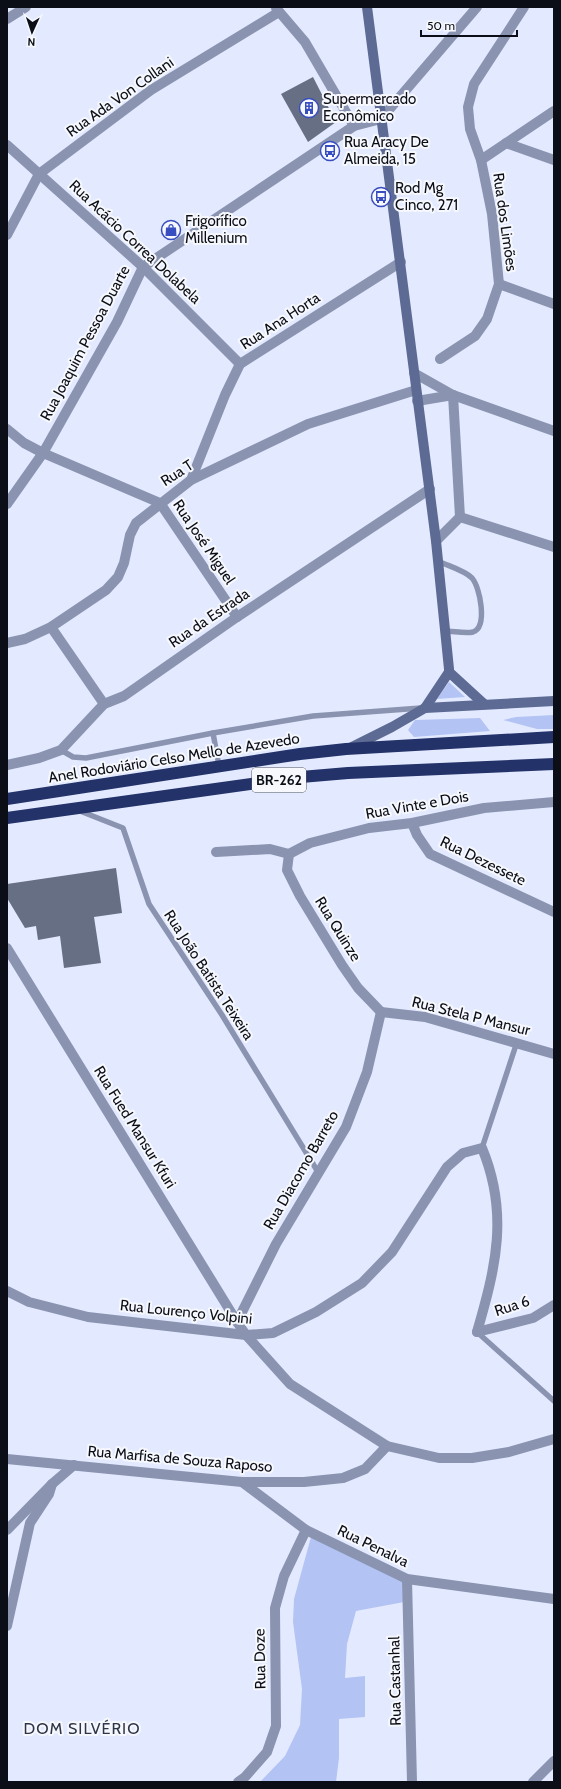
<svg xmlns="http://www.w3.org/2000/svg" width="561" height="1789" viewBox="0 0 561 1789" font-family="Cabin,sans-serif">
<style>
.green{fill:#b3c3f4}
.building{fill:#676f85}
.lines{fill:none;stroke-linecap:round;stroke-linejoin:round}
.lane{stroke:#8a94b1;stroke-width:5.5}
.street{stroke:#8a94b1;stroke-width:10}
.secondary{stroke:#5d6a93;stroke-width:10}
.highway{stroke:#24326a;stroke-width:12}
.labels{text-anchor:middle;stroke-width:4;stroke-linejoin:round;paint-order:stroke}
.shield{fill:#f6f8fd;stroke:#52545b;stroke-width:1}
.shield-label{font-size:14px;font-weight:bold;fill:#0b0e16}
.street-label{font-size:15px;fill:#0b0e16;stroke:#f6f8fd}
.poi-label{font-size:15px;fill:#0b0e16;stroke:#f6f8fd;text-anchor:start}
.neighbourhood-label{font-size:16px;letter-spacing:1px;fill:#2e3548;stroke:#f6f8fd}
</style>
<rect width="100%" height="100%" fill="#e3eaff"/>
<g class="green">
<polygon points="449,682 465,697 437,699"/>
<polygon points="554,715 554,729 537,729 503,720 516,717"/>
<polygon points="480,718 490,731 414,737 408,730 415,720"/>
<polygon points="311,1537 404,1581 404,1602 356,1611 347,1644 345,1678 365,1676 365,1717 339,1719 339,1758 336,1782 260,1782 285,1756 300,1725 302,1689 293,1622 294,1599"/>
</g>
<g class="building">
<polygon points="313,77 336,122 308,142 281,94"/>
<polygon points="116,868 122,913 94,917 101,963 64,968 60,936 38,940 36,926 25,928 7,898 7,884"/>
</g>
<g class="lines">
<g class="lane">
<path d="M438,561C448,566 464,570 472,578C480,587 488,627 473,632C466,634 453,631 445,631"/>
<polyline points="213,733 219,766"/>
<polyline points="61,750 73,757 86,758 213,733 313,716 421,708"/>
<polyline points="80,811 123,828 149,904 222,1015 318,1172"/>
<polyline points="482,1148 517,1042"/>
<polyline points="477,1332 554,1401"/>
</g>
<g class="street">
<polyline points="276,8 305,42 354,126"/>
<polyline points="7,19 26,7"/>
<polyline points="506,143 554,160"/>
<polyline points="7,145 143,267 240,364"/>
<polyline points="481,160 554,111"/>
<polyline points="7,235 39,174 151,90 279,12"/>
<polyline points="499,284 554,304"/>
<polyline points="440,359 475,336 487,319 499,284 492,214 481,160 470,129 468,107 474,84 524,7"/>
<polyline points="414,373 453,395 554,431"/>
<polyline points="453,395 460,517"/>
<polyline points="417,401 453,395"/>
<polyline points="7,429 24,443 43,453 160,503 237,617"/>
<polyline points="191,480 225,395 240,364 401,262"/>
<polyline points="7,504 43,453 117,322 143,267 354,126 381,119 477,7"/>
<polyline points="436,541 460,517 554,547"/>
<polyline points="51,627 104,704"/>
<polyline points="7,643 25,639 51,627 106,590 118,577 124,563 130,535 136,523 191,480 308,424 416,390"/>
<polyline points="7,765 39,758 61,750 104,704 124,696 237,617 430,489"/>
<polyline points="412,823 417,835 430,854 554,912"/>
<polyline points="216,852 270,849 289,854"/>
<polyline points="289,854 310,843 369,828 412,823 484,808 554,802"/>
<polyline points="289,854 287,870 300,896 342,965 358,988 381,1012"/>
<polyline points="7,948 237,1322"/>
<polyline points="381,1012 367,1072 346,1127 276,1244 237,1322 246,1335 290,1384 387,1446 439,1458 472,1458 509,1452 554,1439"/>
<polyline points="381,1012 425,1017 554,1054"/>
<path d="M7,1291L29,1302L88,1317L246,1335L273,1333L316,1312L362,1283L392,1252L447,1167L463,1153L482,1148C509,1213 496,1267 477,1332"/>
<polyline points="477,1332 533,1318 554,1305"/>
<polyline points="7,1459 242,1482 304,1482 343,1478 365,1469 387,1446"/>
<polyline points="242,1482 306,1530 407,1579 554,1599"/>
<polyline points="7,1530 52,1484 74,1465"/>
<polyline points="407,1579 412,1782"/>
<polyline points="7,1626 30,1523 49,1494 52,1484"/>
<polyline points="238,1782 245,1777 267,1752 276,1726 275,1608 284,1576 306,1530"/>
<polyline points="533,1782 554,1761"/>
</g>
<g class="secondary">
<polyline points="367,7 436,541 449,669 449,672 425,708"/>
<polyline points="449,672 484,704"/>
<polyline points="350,748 392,727 425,708 554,701"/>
</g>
<g class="highway">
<polyline points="7,799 300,754 346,749 554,737"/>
<polyline points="7,818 301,777 348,773 554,764"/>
</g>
</g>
<defs>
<g id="building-ring" transform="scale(1)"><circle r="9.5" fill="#f6f8fd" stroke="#384dbf" stroke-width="1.5"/><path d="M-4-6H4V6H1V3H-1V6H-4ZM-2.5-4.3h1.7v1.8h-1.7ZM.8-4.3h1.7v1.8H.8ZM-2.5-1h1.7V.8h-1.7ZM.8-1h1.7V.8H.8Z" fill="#384dbf"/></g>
<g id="bus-ring" transform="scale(1)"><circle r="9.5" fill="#f6f8fd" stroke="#384dbf" stroke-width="1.5"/><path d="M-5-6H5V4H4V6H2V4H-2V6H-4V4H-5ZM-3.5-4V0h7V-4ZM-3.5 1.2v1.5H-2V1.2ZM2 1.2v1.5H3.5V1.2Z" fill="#384dbf"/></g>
<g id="shop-ring" transform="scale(1)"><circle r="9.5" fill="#f6f8fd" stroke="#384dbf" stroke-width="1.5"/><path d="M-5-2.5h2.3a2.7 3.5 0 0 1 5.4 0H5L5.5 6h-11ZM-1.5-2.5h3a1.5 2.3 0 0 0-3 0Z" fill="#384dbf"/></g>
</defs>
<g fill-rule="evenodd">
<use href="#building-ring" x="309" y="108"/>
<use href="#bus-ring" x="330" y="151"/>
<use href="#bus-ring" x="381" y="197"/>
<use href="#shop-ring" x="171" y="230"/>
</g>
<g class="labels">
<rect class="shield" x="252" y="768" width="54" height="24" rx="3"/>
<g class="shield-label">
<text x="279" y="785">BR-262</text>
</g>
<g class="street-label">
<text transform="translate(120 97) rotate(-35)" y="5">Rua Ada Von Collani</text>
<text transform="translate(505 222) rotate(82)" y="5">Rua dos Limões</text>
<text transform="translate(135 242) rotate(43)" y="5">Rua Acácio Correa Dolabela</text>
<text transform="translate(280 321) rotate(-33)" y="5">Rua Ana Horta</text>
<text transform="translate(85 343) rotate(-62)" y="5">Rua Joaquim Pessoa Duarte</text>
<text transform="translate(177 473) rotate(-33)" y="5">Rua T</text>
<text transform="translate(204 542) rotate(56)" y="5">Rua José Miguel</text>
<text transform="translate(209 618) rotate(-34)" y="5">Rua da Estrada</text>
<text transform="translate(174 758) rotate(-9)" y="5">Anel Rodoviário Celso Mello de Azevedo</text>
<text transform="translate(417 805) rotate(-10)" y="5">Rua Vinte e Dois</text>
<text transform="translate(483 861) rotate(26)" y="5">Rua Dezessete</text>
<text transform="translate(338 929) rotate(58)" y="5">Rua Quinze</text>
<text transform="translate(209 975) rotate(57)" y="5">Rua João Batista Teixeira</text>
<text transform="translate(471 1016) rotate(14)" y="5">Rua Stela P Mansur</text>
<text transform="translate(135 1127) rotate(58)" y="5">Rua Fued Mansur Kfuri</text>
<text transform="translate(301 1170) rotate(-60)" y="5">Rua Diacomo Barreto</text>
<text transform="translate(512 1306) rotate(-18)" y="5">Rua 6</text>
<text transform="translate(186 1312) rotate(6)" y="5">Rua Lourenço Volpini</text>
<text transform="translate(180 1459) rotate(5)" y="5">Rua Marfisa de Souza Raposo</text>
<text transform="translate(373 1546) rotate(26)" y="5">Rua Penalva</text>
<text transform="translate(260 1659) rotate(-91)" y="5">Rua Doze</text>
<text transform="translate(395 1681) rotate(-91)" y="5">Rua Castanhal</text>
</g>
<g class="poi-label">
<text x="323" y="104">Supermercado<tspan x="323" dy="17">Econômico</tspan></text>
<text x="344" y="147">Rua Aracy De<tspan x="344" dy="17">Almeida, 15</tspan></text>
<text x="395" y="193">Rod Mg<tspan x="395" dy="17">Cinco, 271</tspan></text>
<text x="185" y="226">Frigorífico<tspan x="185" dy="17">Millenium</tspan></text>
</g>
<g class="neighbourhood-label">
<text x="82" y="1734">DOM SILVÉRIO</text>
</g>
</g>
<rect width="561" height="1789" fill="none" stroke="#0b0e16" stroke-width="16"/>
<g transform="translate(32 32) rotate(183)" stroke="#f6f8fd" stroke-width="3" paint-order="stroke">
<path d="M0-3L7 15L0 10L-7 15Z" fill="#0b0e16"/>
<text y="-6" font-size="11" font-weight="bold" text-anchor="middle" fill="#0b0e16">N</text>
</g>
<path d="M421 30v6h96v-6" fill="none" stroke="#0b0e16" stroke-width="2"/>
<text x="427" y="30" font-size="12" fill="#0b0e16" stroke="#f6f8fd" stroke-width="3" paint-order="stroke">50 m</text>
</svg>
